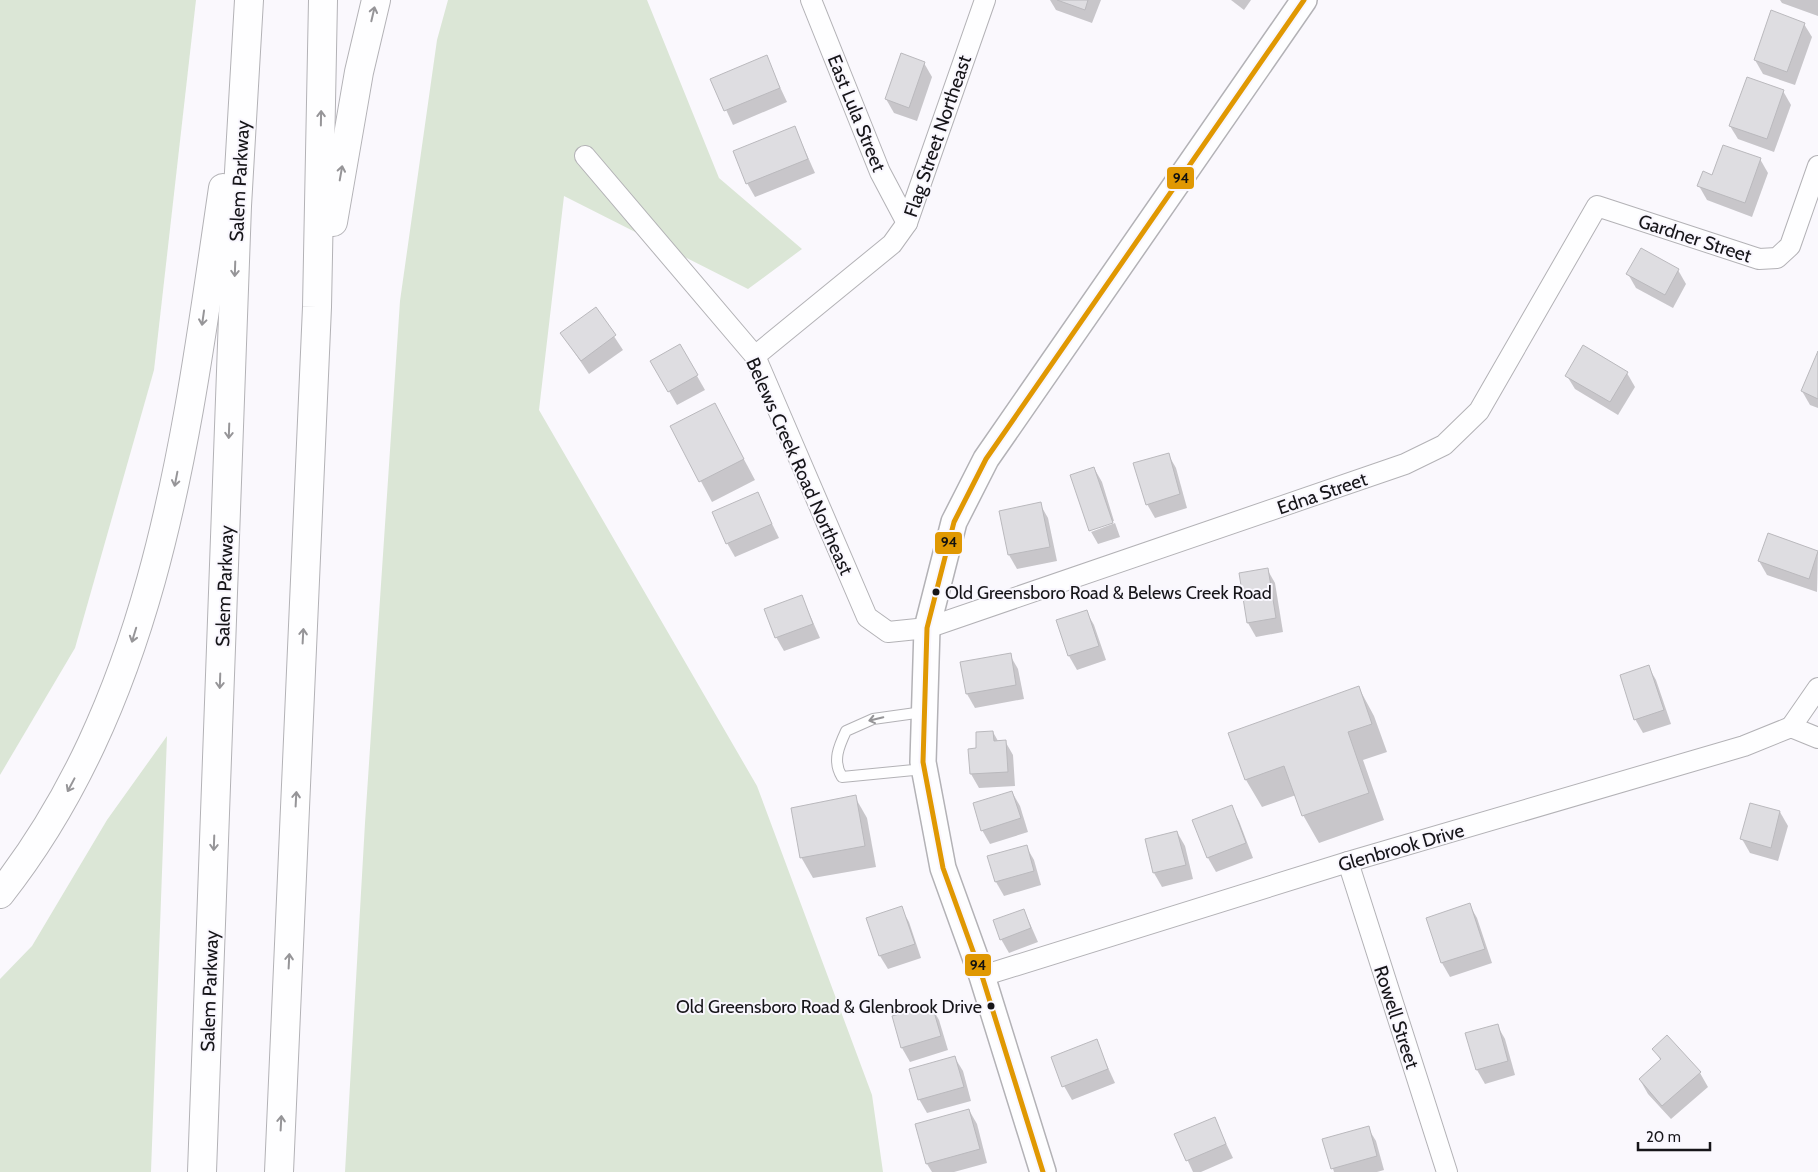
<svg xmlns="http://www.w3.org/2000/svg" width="1818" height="1172" viewBox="0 0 1818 1172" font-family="Cabin,sans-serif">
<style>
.green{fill:#dbe6d6}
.shadow{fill:#0003}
.building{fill:#dedde1;stroke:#bab9bd}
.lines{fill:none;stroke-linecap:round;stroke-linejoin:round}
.service-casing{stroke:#b3b2b6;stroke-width:12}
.minor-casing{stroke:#b3b2b6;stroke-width:22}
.tertiary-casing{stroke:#b3b2b6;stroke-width:28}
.motorway-casing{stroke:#b3b2b6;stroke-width:30}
.service{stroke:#fefeff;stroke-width:10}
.minor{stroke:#fefeff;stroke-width:20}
.tertiary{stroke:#fefeff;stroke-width:25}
.motorway{stroke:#fefeff;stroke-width:28}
.bus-1-casing{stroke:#f9f7fe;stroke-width:9}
.bus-1{stroke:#e09802;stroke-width:5}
.oneway{stroke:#969598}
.bus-dot{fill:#161519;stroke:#f9f7fe;stroke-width:2}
.labels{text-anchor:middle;stroke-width:4;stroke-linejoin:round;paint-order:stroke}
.bus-label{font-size:18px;fill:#161519;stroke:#f9f7fe;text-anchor:start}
.street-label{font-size:19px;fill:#161519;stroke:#f9f7fe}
.line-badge{stroke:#f9f7fe;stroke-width:2}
.pale-badge-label{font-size:14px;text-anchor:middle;font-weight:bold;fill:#111}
</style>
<rect width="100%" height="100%" fill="#faf8fd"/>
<g class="green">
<polygon points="0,0 196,0 154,370 75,648 0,775"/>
<polygon points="448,0 647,0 719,178 802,249 748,289 564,196 539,410 757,786 872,1095 883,1172 345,1172 365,823 400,301 437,40"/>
<polygon points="167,736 151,1172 0,1172 0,979 32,946 107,820"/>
</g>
<g class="shadow">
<polygon points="1050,0 1101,0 1092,23 1056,10"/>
<polygon points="1231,0 1251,0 1244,10"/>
<polygon points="1780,0 1818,0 1818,16 1782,3"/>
<polygon points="1804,24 1812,37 1795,85 1763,74 1755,60"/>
<polygon points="766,57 787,102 733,125 712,79"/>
<polygon points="924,63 932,77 917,121 894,113 886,99"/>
<polygon points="1783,91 1791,105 1774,152 1738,139 1730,126"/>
<polygon points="795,128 815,173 755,197 747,183"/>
<polygon points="1760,159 1768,173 1752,217 1707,200 1699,186 1713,176"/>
<polygon points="1678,270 1686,284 1673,308 1636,288 1628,274"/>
<polygon points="596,309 623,350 589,374 562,334"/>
<polygon points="680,346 705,390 677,405 652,362"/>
<polygon points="1818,354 1818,408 1810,405 1802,391"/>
<polygon points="1627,373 1635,387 1618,415 1575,389 1567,376"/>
<polygon points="715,405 755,480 712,502 672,427"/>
<polygon points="1168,454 1176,468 1187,508 1155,518 1147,504"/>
<polygon points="1094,468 1102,482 1114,521 1091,529 1091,532 1115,523 1120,537 1098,544 1090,530"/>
<polygon points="757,493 779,538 735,557 727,543"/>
<polygon points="1040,504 1048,518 1057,561 1017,569 1009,555"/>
<polygon points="1769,534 1818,552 1817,592 1767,575 1759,561"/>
<polygon points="1267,569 1275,583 1283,632 1256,637 1248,623 1240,574"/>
<polygon points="802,597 820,638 784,651 776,637"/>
<polygon points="1086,611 1094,625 1106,660 1077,670 1069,656 1058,621"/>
<polygon points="1010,655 1018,669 1024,699 975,708 967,694"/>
<polygon points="1648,666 1656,680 1671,724 1643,733 1635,719"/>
<polygon points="1359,688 1374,716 1387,752 1363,760 1384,820 1319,843 1303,815 1296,795 1262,807 1246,780 1230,734"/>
<polygon points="993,732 998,741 1005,741 1013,755 1015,786 979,788 971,774 978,750"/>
<polygon points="1012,792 1020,806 1028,832 990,844 982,830"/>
<polygon points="855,797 867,818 876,867 813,878 801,857"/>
<polygon points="1231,807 1239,821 1253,858 1216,872 1208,858 1194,821"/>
<polygon points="1780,812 1788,826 1778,861 1750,853 1742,839"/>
<polygon points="1177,832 1185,846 1193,879 1162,887 1154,873 1146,840"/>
<polygon points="1026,846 1034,860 1041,885 1004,896 996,882 989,857"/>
<polygon points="1469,904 1477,918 1492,963 1450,977 1442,963 1427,919"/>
<polygon points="901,908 909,922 921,958 888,969 880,956 868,919"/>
<polygon points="1024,910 1038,942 1009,953 1001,939"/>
<polygon points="931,1006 939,1020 948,1050 910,1062 902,1048 893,1017"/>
<polygon points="1497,1025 1505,1039 1515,1075 1485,1084 1477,1070 1467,1034"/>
<polygon points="1096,1041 1115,1083 1072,1100 1064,1086"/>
<polygon points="1654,1049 1700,1073 1708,1087 1671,1119 1648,1094 1640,1080 1661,1061"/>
<polygon points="955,1058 963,1071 971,1101 927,1113 919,1099"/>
<polygon points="969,1110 977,1124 987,1163 954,1172 932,1172 927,1164"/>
<polygon points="1214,1118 1233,1158 1201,1172 1193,1172 1176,1135"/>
<polygon points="1368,1128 1376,1141 1384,1170 1377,1172 1334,1172 1324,1140"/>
</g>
<g class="building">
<polygon points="1057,0 1088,0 1085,10"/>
<polygon points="1771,10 1805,23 1787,72 1754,60"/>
<polygon points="901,53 925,62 909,108 885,99"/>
<polygon points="767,55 780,88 724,111 710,79"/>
<polygon points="1747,77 1784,90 1767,139 1729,126"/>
<polygon points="795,126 808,159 746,184 733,151"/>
<polygon points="1723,145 1761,158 1745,203 1697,186 1703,171 1712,175"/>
<polygon points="1641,248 1679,269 1665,295 1626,274"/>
<polygon points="596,307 616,335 581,361 560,333"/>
<polygon points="680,344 698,375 668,392 650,361"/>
<polygon points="1583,345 1628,372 1610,402 1565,376"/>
<polygon points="1818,351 1818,399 1801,391"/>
<polygon points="715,403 744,459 699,482 670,426"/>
<polygon points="1169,453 1180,494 1146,505 1133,463"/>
<polygon points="1094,467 1113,523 1089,531 1070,475"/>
<polygon points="758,492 772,524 726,544 712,512"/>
<polygon points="1041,502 1050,547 1008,555 999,511"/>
<polygon points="1768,533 1818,551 1809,579 1758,561"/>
<polygon points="1268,568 1276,618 1247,623 1239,573"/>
<polygon points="802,595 813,624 775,638 764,609"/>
<polygon points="1087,610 1099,646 1068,656 1056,620"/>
<polygon points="1011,653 1016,685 966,694 960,662"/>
<polygon points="1649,665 1664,710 1634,720 1620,675"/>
<polygon points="1359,686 1372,724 1348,732 1369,793 1302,816 1284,766 1245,780 1228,733"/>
<polygon points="993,731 994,741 1006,740 1008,772 970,774 968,749 976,748 976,732"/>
<polygon points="1012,791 1021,818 981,831 973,803"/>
<polygon points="856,795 865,846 800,858 791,808"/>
<polygon points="1750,803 1780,811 1771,848 1740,839"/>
<polygon points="1232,805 1246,843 1207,858 1192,820"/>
<polygon points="1177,831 1186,865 1153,873 1145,839"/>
<polygon points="1027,845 1034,871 995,882 987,856"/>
<polygon points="1470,903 1485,949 1441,963 1426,918"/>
<polygon points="902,906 915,944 879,956 866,918"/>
<polygon points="1024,909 1031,928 1000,940 993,920"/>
<polygon points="932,1005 941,1036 901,1048 892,1016"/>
<polygon points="1498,1024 1508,1061 1476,1070 1465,1033"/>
<polygon points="1667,1035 1701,1072 1662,1106 1639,1079 1661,1059 1652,1049"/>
<polygon points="1097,1039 1108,1069 1062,1087 1051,1057"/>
<polygon points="955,1056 964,1087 918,1100 909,1069"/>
<polygon points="969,1109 980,1149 926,1164 915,1124"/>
<polygon points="1215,1117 1226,1144 1186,1161 1174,1134"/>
<polygon points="1369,1126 1377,1156 1331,1169 1322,1139"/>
</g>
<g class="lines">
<g class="service-casing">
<path id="service" d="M923,712L873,719L846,731C839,746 832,761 842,777L924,769"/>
</g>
<g class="minor-casing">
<g id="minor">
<polyline points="811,0 880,172 907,223"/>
<polyline points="585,156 755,356 867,617 888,632 927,628 1405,464 1444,445 1479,411 1597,206 1759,259 1777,258 1790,246 1818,166"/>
<polyline points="755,356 892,244 907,223 985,0"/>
<polyline points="1791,727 1818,688"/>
<polyline points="1348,862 1447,1172"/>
<polyline points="982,976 1348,862 1744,746 1791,727 1818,738"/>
</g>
</g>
<g class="tertiary-casing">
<polyline id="tertiary" points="1043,1172 982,976 943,868 923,762 927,628 954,522 986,459 1304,0"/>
</g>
<g class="motorway-casing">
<g id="motorway">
<polyline points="333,222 359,72 376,0"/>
<path d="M0,894C158,693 187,432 223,188"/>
<polyline points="202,1172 237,206 249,0"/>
<polyline points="279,1172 317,307 323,0"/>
</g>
</g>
<use href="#service" class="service"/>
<use href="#minor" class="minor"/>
<use href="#tertiary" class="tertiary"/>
<use href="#motorway" class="motorway"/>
<g class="bus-1-casing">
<polyline id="bus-1" points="1043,1172 982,976 943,868 923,762 927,628 954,522 986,459 1304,0"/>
</g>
<use href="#bus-1" class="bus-1"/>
</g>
<defs><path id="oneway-shaft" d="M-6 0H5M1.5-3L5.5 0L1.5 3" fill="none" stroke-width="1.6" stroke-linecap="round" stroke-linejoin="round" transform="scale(1.25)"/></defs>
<g class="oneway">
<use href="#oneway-shaft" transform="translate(373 14) rotate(-77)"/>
<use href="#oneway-shaft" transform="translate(321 118) rotate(-89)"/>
<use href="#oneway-shaft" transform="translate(341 173) rotate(-80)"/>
<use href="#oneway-shaft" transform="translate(235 269) rotate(92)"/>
<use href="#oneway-shaft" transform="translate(203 318) rotate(98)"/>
<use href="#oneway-shaft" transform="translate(229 431) rotate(92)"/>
<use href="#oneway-shaft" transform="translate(176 479) rotate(101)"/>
<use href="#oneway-shaft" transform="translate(134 635) rotate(107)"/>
<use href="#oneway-shaft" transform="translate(303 636) rotate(-87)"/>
<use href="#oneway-shaft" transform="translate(220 681) rotate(92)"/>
<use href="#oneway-shaft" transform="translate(876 719) rotate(167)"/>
<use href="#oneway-shaft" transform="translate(71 785) rotate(118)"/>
<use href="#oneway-shaft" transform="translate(296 799) rotate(-87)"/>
<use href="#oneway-shaft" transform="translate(214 843) rotate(92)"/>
<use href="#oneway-shaft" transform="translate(289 961) rotate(-87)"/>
<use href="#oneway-shaft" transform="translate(281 1123) rotate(-87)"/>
</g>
<g class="bus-dot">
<circle cx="936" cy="592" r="4.5"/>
<circle cx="991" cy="1006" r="4.5"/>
</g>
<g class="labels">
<g class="bus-label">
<text x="945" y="599">Old Greensboro Road &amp; Belews Creek Road</text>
<text x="982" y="1013" text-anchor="end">Old Greensboro Road &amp; Glenbrook Drive</text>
</g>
<g class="street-label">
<text transform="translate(857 113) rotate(68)" y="7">East Lula Street</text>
<text transform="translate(937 136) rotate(-71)" y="7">Flag Street Northeast</text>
<text transform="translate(239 181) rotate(-87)" y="7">Salem Parkway</text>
<text transform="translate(1695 238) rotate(18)" y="7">Gardner Street</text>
<text transform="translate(800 466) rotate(66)" y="7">Belews Creek Road Northeast</text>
<text transform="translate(1322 493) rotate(-19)" y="7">Edna Street</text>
<text transform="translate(224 586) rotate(-88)" y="7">Salem Parkway</text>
<text transform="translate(1401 847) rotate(-16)" y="7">Glenbrook Drive</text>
<text transform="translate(209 991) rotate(-88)" y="7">Salem Parkway</text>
<text transform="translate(1397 1017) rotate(72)" y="7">Rowell Street</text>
</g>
</g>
<g class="line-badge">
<rect x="1166" y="166" width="29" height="24" rx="5" fill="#e09802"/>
<rect x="934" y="531" width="29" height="24" rx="5" fill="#e09802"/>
<rect x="964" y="953" width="28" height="24" rx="5" fill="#e09802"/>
</g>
<g class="pale-badge-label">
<text x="1181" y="183">94</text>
<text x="949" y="547">94</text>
<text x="978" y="970">94</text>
</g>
<path d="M1638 1142v8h72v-8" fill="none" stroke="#161519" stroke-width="2.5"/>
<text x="1646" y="1142" font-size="15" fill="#161519" stroke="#f9f7fe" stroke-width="4" paint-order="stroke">20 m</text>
</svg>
